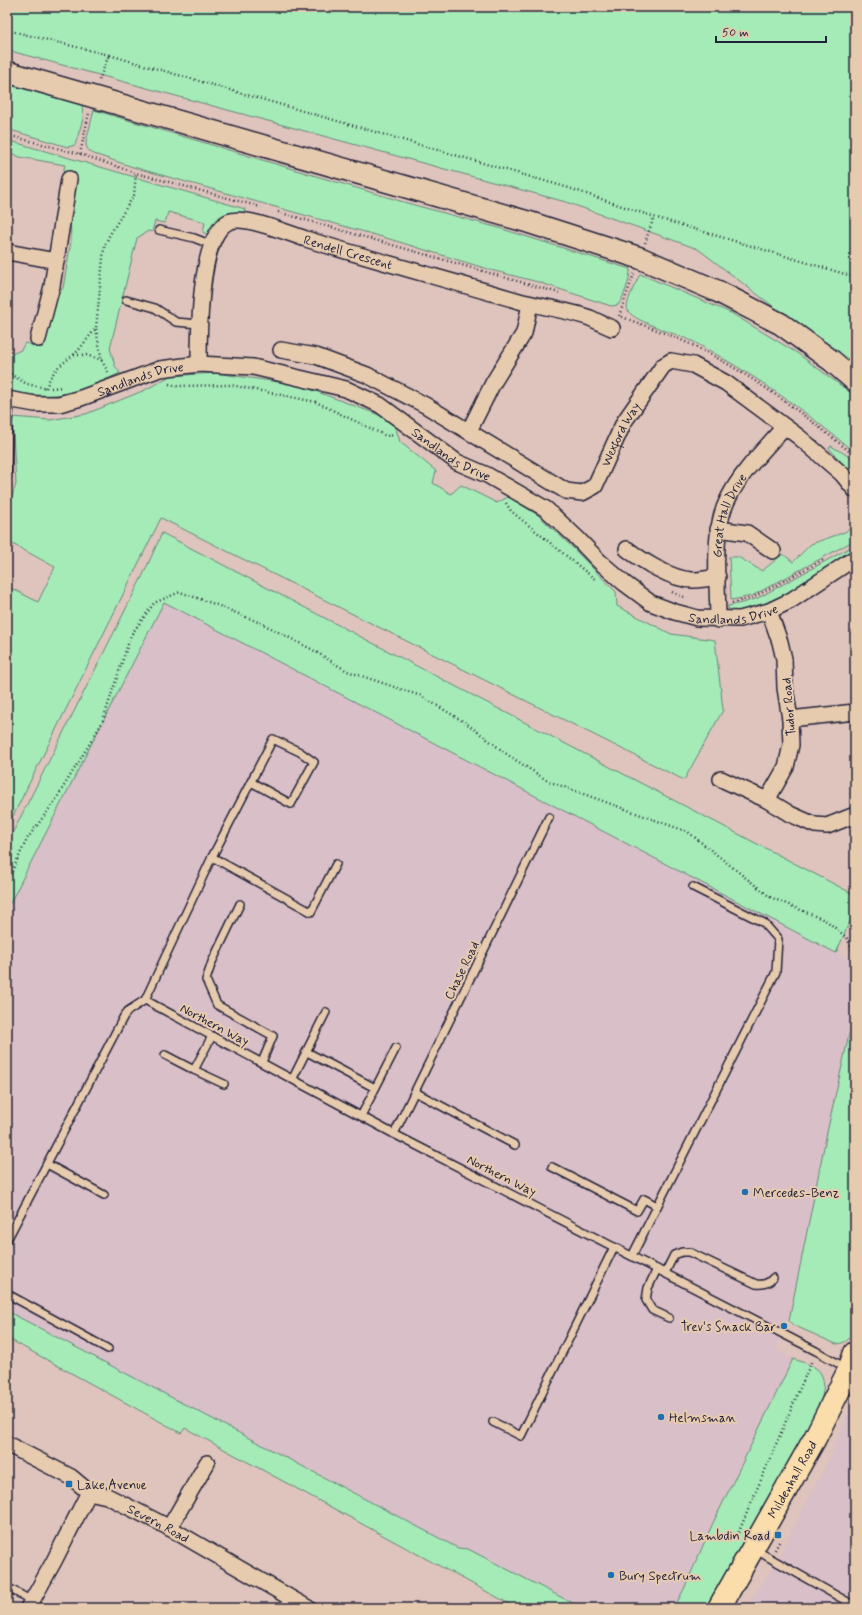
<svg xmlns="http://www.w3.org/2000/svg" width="862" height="1615" viewBox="0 0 862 1615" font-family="Mynerve,sans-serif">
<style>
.built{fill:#d8bfc8}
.green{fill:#a5ebb7;stroke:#648679}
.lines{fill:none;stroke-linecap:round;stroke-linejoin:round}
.lane-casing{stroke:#22223b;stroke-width:10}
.street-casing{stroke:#22223b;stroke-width:18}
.secondary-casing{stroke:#22223b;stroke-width:24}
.primary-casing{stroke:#22223b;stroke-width:25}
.path{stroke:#22223b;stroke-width:2.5;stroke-dasharray:1 3;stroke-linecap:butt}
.lane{stroke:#e7cbae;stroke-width:7}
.street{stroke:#e7cbae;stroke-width:15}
.secondary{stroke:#e7cbae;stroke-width:21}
.primary{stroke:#faddab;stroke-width:22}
.poi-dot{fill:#1f6fb2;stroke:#e7cbae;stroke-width:1.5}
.labels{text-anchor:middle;stroke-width:4;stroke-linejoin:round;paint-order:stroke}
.street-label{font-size:13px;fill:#22223b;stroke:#e7cbae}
.poi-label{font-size:13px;fill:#22223b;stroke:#e7cbae;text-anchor:start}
</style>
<rect width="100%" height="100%" fill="#dec4bd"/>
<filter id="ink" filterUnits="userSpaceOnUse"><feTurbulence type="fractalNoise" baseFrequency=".025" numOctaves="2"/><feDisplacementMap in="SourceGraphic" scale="8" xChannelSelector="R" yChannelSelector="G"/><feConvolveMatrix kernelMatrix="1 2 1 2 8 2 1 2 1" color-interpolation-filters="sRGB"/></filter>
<g filter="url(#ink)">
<g class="built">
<polygon points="163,602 836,953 855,960 855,1008 826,1137 791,1306 791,1313 776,1349 793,1359 712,1525 684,1589 674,1608 582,1608 468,1549 458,1548 7,1311 7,909"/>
<polygon points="855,1396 855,1608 746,1608 774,1566 833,1451"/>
</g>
<g class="green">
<polygon points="7,7 855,7 855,369 698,249 566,202 7,50"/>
<polygon points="7,84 82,105 83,119 75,145 68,147 7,129"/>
<path d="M94,110L407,203L499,228L630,269C630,280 624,297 618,305L611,306L538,282L491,270L386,238L133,167L94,154C88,151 86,148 86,142Z"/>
<path d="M7,140L245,209L244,212C222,213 219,218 208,235L203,232L205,222L168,212L165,223L155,221L152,232L148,231L137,238L110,348L115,366L120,373C107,379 93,386 80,390C56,398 31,396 7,390V352L12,354L21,350L25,343L42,348L58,295L63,288L71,241L70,206L76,176L63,174L65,165L20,157L7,151Z"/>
<path d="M640,274L731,313L797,353L855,396V453C805,410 752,373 694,342C680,335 635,322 628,311C624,304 637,281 640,274Z"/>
<polygon points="215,373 299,385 379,415 395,426 400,442 436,471 433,483 451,494 461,485 497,503 508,497 538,515 570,545 616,592 617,606 671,634 715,640 723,710 684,780 161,518 7,828 7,586 38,602 55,567 7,541 7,511 16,484 12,417 50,420 86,414 145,390 170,376"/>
<polygon points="831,446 855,460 855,478 829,448"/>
<polygon points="855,524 855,540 752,596 731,600 729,557 738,557 762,571 783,554 793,562 811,544 845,532"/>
<polygon points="162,533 855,895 855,910 836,953 164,602 7,909 7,844 144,573"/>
<path d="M855,545V548C825,566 767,615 732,611L728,608V606L746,602L758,598Z"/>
<path d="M855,1008V1322C851,1334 851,1343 836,1344L793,1325L789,1321L826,1137Z"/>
<polygon points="7,1311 458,1548 468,1549 582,1608 517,1608 185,1428 181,1433 7,1338"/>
<path d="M793,1359C800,1361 808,1364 814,1367C831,1377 821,1401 816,1414L714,1604L706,1603L703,1608H674L684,1589L712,1525Z"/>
</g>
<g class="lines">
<g class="lane-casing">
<g id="lane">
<polyline points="159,230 194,238 212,245"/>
<polyline points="126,300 155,308 176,322 199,324"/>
<polyline points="7,476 8,421 11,400"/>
<polyline points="212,857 311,912 336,864"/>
<polyline points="240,904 212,962 206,980 217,1005 273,1036 262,1062"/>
<polyline points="145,1000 394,1134 816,1351 848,1369"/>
<polyline points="307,1052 375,1088"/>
<polyline points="165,1055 194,1070 212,1036"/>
<polyline points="194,1070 224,1084"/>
<polyline points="293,1078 326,1012"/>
<polyline points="415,1092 515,1145"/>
<polyline points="361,1116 396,1048"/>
<polyline points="394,1134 549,817"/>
<polyline points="47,1164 104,1195"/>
<polyline points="552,1167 637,1211 644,1199 657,1206"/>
<polyline points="7,1240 124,1016 128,1011 145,1000 212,857 273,739 300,752 314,762 291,804 251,782"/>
<polyline points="632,1256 776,972 778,939 764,923 693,887"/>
<polyline points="657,1269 648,1288 646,1300 652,1310 669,1318"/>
<path d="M665,1273L674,1255L682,1252H689L756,1284C763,1285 768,1284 773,1278"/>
<polyline points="7,1292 11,1296 108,1349"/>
<polyline points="493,1422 521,1436 614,1247"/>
<polyline points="754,1549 855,1606"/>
<polyline points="7,1587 32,1601"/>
</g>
</g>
<g class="street-casing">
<g id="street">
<polyline points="7,251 13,253 56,261"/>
<polyline points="38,339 52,286 69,179"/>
<path id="s1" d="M281,350L316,356L367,375L425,405L566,491L582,493L595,486L624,422L663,366L671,361L693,365L726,383L799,437L842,474L855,490"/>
<path id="s2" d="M199,364C199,334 199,237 228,222C243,214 290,234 306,239C377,261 448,280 519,301C542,307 568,310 590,318C597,321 604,325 612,328"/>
<path id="s3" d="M7,399L35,404H59L81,398L160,369L199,364L253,367L346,389L380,405L457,462L487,475L546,509L577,538L599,561L624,583L651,603L675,612L697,618L740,619L769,611L790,601L855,558"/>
<polyline points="469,431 493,383 524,333 530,304"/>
<polyline points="718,529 747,533 773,551"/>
<path d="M627,549C644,562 671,579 692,580C701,580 710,578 718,577"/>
<path id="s4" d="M718,620C718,583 711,531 728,499C741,472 765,449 784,427"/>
<polyline points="790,719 855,712"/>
<polyline points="721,779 767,800 790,814 815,825 827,826 855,815"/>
<polyline points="767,800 786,767 791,745 790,719 785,688 784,659 780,642 769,611"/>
<path id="s5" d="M7,1444L71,1477L89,1492L107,1496L166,1526L308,1608"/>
<polyline points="169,1528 207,1463"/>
<polyline points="28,1608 54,1561 89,1492"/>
</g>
</g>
<g class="secondary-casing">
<polyline id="secondary" points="7,72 528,222 640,258 717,291 781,324 832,361 855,381"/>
</g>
<g class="primary-casing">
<g id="primary">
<path id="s6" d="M719,1608L815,1438L849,1370L855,1353"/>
</g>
</g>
<g class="path">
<polyline points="7,30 109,55"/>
<polyline points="99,80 109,55 569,188 654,217 855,277"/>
<polyline points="7,135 80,154 136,173 261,207"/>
<polyline points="80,154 89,113"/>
<polyline points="278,212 559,293"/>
<polyline points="645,243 654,217"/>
<polyline points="619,316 634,274"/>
<path d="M622,317C646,326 669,334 692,345C752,374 805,415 855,456"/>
<polyline points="96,329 102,361 108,372"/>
<polyline points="74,355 86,355 102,360"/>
<polyline points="7,372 27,384 46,388"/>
<polyline points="169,384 177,386 231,385 316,402 386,436 396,435"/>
<polyline points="46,388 50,378 57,368 78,351 96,328 104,248 109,236 134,195 136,173"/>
<polyline points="51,388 62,387"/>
<polyline points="506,503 511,511 596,580"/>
<polyline points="672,592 686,598"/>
<polyline points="732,603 752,598 823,560"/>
<polyline points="7,882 27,839 55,801 102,723 131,635 154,603 180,592 217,605 263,624 313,650 347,671 421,696 466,723 508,755 548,781 688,832 770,897 827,921 847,938 855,956"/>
<polyline points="737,1536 812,1360"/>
<polyline points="775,1550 780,1540"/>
</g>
<use href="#lane" class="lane"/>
<use href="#street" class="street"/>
<use href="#secondary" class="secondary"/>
<use href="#primary" class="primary"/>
</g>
</g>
<g class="poi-dot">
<circle cx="745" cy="1192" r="4"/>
<circle cx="784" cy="1326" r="4"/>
<circle cx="661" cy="1417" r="4"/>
<rect x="65" y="1480" width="8" height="8" rx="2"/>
<rect x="774" y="1531" width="8" height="8" rx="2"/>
<circle cx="611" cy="1575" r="4"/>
</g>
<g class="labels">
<g class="street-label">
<text dy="5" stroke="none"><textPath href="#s2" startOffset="274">Rendell Crescent</textPath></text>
<text dy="5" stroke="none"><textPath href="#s3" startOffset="138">Sandlands Drive</textPath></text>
<text dy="5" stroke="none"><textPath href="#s1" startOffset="409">Wexford Way</textPath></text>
<text dy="5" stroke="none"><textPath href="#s3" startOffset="473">Sandlands Drive</textPath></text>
<text dy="5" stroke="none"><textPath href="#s4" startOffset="107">Great Hall Drive</textPath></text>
<text dy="5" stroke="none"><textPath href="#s3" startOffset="809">Sandlands Drive</textPath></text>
<text transform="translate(788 707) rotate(-95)" y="5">Tudor Road</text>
<text transform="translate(461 970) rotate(-64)" y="5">Chase Road</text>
<text transform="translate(215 1024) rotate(28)" y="5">Northern Way</text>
<text transform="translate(502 1175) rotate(27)" y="5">Northern Way</text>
<text dy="5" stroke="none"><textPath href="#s6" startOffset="148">Mildenhall Road</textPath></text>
<text dy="5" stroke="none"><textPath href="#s5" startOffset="172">Severn Road</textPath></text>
</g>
<g class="poi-label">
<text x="753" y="1197">Mercedes-Benz</text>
<text x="776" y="1331" text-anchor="end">Trev's Snack Bar</text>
<text x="669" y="1422">Helmsman</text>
<text x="77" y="1489">Lake Avenue</text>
<text x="770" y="1540" text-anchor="end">Lambdin Road</text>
<text x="619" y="1580">Bury Spectrum</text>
</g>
</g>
<rect width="862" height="1615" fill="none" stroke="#e7cbae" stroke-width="24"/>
<rect x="12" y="12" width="838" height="1591" fill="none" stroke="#22223b" stroke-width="1.5" filter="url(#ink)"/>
<path d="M716 36v6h110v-6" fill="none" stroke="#22223b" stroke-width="2"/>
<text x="722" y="36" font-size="12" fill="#22223b" stroke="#e7cbae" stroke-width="3" paint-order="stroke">50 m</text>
</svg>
